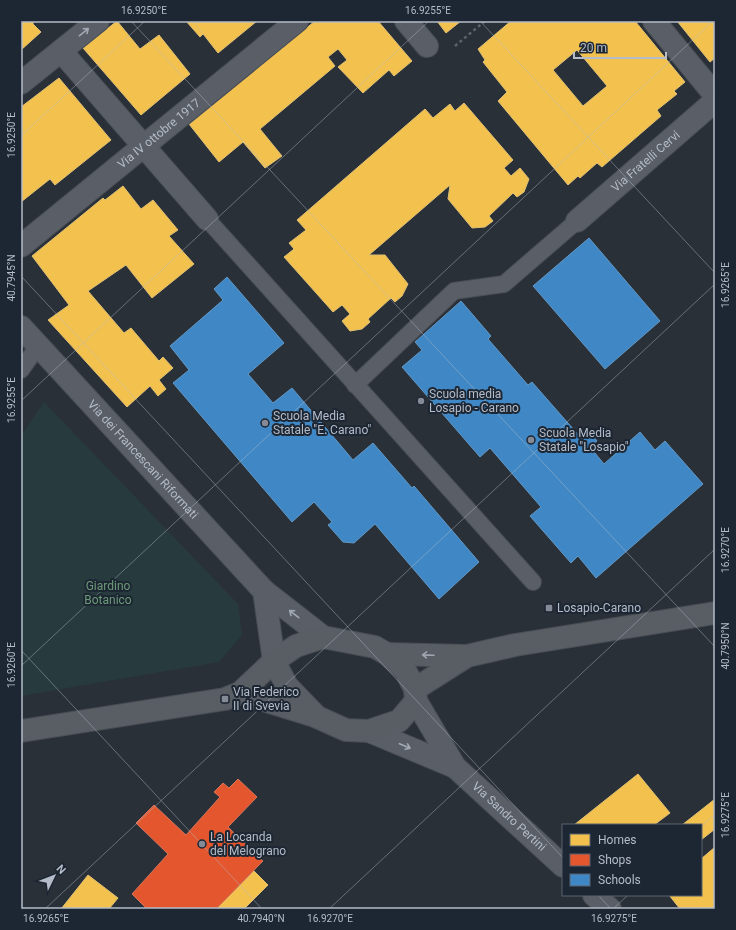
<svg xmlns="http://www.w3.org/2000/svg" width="736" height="930" viewBox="0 0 736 930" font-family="Roboto,sans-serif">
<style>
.green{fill:#273a3e}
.homes{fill:#f2c14e;stroke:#dfc073;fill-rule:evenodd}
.shops{fill:#e4572e;stroke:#d6755c}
.schools{fill:#3f88c5;stroke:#6298c6}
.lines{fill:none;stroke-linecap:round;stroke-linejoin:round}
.service-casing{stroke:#484c53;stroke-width:18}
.minor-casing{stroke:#484c53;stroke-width:24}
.secondary-casing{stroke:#484c53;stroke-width:24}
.path{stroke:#5d636a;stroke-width:2.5;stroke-dasharray:3 3;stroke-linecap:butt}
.service{stroke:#5a5e66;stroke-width:16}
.minor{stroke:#5a5e66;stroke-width:22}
.secondary{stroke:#595d64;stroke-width:22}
.oneway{stroke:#a2a9b5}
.oneway2{stroke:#9da4b0}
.ticks{fill:none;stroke:#b4bcc9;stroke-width:1;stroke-opacity:0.45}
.poi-dot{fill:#848b96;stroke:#1d2633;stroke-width:1.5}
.labels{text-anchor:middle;stroke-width:4;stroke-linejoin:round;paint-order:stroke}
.street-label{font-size:12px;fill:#b4bcc9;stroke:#1d2633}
.poi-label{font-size:12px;fill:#b4bcc9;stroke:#1d2633;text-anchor:start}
.park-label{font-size:12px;fill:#6b9a76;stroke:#1d2633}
.neatline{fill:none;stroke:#b4bcc9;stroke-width:1.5}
.ticks-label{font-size:10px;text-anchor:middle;fill:#b4bcc9}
</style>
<rect width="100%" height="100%" fill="#2a3038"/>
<polygon class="green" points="44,402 238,604 242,635 219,662 21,696 21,436"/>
<g class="homes">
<polygon points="21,21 33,21 33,24 41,32 21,50"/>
<polygon points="117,21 140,49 159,35 190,74 141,115 83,48"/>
<polygon points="186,21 193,21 204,33 200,37"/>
<polygon points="193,21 257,21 218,53"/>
<polygon points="315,21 378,21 412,61 394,76 389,70 363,93 338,67 347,60 338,49 328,57 335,66 260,129 282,156 265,168 243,142 219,162 189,124"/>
<polygon points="437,21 461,21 446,33"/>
<path d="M511,21H635L685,82L674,91L677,94L657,110L661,116L602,167L597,163L580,178L578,176L568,185L498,101L507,92L483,62L485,60L478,49ZM577,50L607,86L583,106L553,70Z"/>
<polygon points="677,21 715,21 715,58 710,62"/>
<polygon points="59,78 111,140 55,185 50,179 21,202 21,107"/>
<polygon points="464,103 513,160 504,168 511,176 520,168 529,179 524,192 517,197 513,193 489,216 493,221 485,227 472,228 448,199 450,185 369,255 385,255 408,284 402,296 395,302 391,298 368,319 370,322 362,329 350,331 342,321 350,314 342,305 333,312 284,257 294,249 289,243 306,230 297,220 425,109 433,118 450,104 455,111"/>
<polygon points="123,186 141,209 153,200 178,230 169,236 194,264 152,298 126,265 88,291 124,333 131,328 159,361 163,357 173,368 159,380 166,389 158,396 150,386 127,407 48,320 69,305 32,256 103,198 105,200"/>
<polygon points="638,774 670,813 654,825 574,825"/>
<polygon points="715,799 715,829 701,840 701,825 682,825"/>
<polygon points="715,847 715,909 680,909 669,895 701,895 701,859"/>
<polygon points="254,871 268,885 244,909 216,909"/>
<polygon points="88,875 118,898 109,909 61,909"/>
</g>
<polygon class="shops" points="238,779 257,797 228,827 263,861 216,909 147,909 132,894 168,854 136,823 154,805 186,835 220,797 214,792 223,783 229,788"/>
<g class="schools">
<polygon points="589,238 660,321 605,369 533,286"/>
<polygon points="227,277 284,343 248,374 273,403 292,388 353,460 373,443 412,488 414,486 479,562 439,599 375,524 354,543 343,542 328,525 332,522 314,502 292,522 173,383 189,370 170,346 223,300 214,289"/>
<polygon points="461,301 491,336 488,339 528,385 532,382 582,439 590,432 597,441 590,447 604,464 640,432 655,450 665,441 703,484 596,578 578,556 571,563 530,516 541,507 490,448 480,457 402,367 422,350 415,342"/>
</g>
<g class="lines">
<g class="service-casing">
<g id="service">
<polyline points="207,219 533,582"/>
<polyline points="21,370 38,346"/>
<polyline points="355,385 454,291 504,284 577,221"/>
</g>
</g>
<g class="minor-casing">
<g id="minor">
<polyline points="406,21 427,46"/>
<polyline points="654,21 715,95"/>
<polyline points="61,51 207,219"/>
<polyline points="21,83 98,21"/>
<path id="s1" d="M577,221L715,101"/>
<path id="s2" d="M21,246L297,21"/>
<path id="s3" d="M21,327L264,591L323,637"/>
<polyline points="264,591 274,661"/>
<path id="s4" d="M416,701L455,767L563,866"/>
<polyline points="369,731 455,767"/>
<polyline points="594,895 610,909"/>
</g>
</g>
<g class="secondary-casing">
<g id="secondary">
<polyline points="387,654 467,656 515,645 715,613"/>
<polyline points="415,689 467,656"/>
<polyline points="240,693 315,716"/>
<polyline points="21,731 225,699 240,693 274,661 296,646 323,637 375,647 387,654 405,670 415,689 416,701 399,721 369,731 346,730 317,717 287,686 274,661"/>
</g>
</g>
<polyline class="path" points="455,46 485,21"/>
<use href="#service" class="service"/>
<use href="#minor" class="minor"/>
<use href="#secondary" class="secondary"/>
</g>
<defs><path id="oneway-shaft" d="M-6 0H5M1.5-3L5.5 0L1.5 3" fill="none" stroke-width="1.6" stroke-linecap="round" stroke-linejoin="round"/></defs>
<g class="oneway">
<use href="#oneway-shaft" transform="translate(84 32) rotate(-39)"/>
<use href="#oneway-shaft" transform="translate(294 614) rotate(-142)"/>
<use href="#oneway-shaft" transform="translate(405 746) rotate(23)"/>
</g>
<use class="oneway2" href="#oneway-shaft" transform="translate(428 655) rotate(-178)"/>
<path class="ticks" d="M131,21L715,647M480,21L715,273M21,136L145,21M21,276L563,858M21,401L429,21M21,650L262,909M21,666L713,21M701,827L715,814M598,895L611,909M45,909L715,284M329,909L715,549M613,909L628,895"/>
<g class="poi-dot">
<circle cx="421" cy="401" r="4"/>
<circle cx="265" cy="423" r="4"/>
<circle cx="531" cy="440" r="4"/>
<rect x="545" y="604" width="8" height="8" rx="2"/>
<rect x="221" y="695" width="8" height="8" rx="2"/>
<circle cx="202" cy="844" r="4"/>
</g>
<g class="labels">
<g class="street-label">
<text dy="4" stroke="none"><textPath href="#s2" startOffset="178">Via IV ottobre 1917</textPath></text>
<text dy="4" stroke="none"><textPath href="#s1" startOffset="91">Via Fratelli Cervi</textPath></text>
<text dy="4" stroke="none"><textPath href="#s3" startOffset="180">Via dei Francescani Riformati</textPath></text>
<text dy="4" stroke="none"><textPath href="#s4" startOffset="150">Via Sandro Pertini</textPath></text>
</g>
<g class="poi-label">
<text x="429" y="398">Scuola media<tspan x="429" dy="14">Losapio - Carano</tspan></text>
<text x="273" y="420">Scuola Media<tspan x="273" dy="14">Statale "E. Carano"</tspan></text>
<text x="539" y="437">Scuola Media<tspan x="539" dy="14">Statale "Losapio"</tspan></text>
<text x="557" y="612">Losapio-Carano</text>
<text x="233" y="696">Via Federico<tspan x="233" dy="14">II di Svevia</tspan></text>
<text x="210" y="841">La Locanda<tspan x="210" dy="14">del Melograno</tspan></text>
</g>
<g class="park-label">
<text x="108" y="590">Giardino<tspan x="108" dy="14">Botanico</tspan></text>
</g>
</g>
<rect width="736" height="930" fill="none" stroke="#1d2633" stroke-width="44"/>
<rect x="562" y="824" width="140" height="72" fill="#1d2633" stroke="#59626f"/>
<rect x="570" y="834" width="20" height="12" fill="#f2c14e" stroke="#59626f"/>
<text x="598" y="844" font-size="12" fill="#b4bcc9">Homes</text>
<rect x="570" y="854" width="20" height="12" fill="#e4572e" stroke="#59626f"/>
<text x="598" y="864" font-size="12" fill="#b4bcc9">Shops</text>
<rect x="570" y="874" width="20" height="12" fill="#3f88c5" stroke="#59626f"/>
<text x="598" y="884" font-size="12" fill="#b4bcc9">Schools</text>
<g transform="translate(54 876) rotate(47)" stroke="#1d2633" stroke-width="3" paint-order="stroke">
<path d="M0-3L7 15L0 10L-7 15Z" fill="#b4bcc9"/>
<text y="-6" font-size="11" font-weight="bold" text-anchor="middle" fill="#b4bcc9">N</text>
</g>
<path d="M574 52v6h92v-6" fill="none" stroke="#b4bcc9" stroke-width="2"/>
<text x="580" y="52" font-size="12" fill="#b4bcc9" stroke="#1d2633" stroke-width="3" paint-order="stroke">20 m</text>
<rect x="22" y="22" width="692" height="886" class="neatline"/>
<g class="ticks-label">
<text x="144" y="14">16.9250°E</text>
<text x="428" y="14">16.9255°E</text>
<text transform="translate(11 135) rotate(-90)" y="4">16.9250°E</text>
<text transform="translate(11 278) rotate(-90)" y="4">40.7945°N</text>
<text transform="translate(725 285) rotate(-90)" y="4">16.9265°E</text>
<text transform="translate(11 400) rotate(-90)" y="4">16.9255°E</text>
<text transform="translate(725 550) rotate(-90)" y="4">16.9270°E</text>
<text transform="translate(725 646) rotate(-90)" y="4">40.7950°N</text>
<text transform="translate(11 665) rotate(-90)" y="4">16.9260°E</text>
<text transform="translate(725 815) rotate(-90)" y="4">16.9275°E</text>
<text x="46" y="922">16.9265°E</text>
<text x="261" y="922">40.7940°N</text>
<text x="330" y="922">16.9270°E</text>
<text x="614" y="922">16.9275°E</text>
</g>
</svg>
